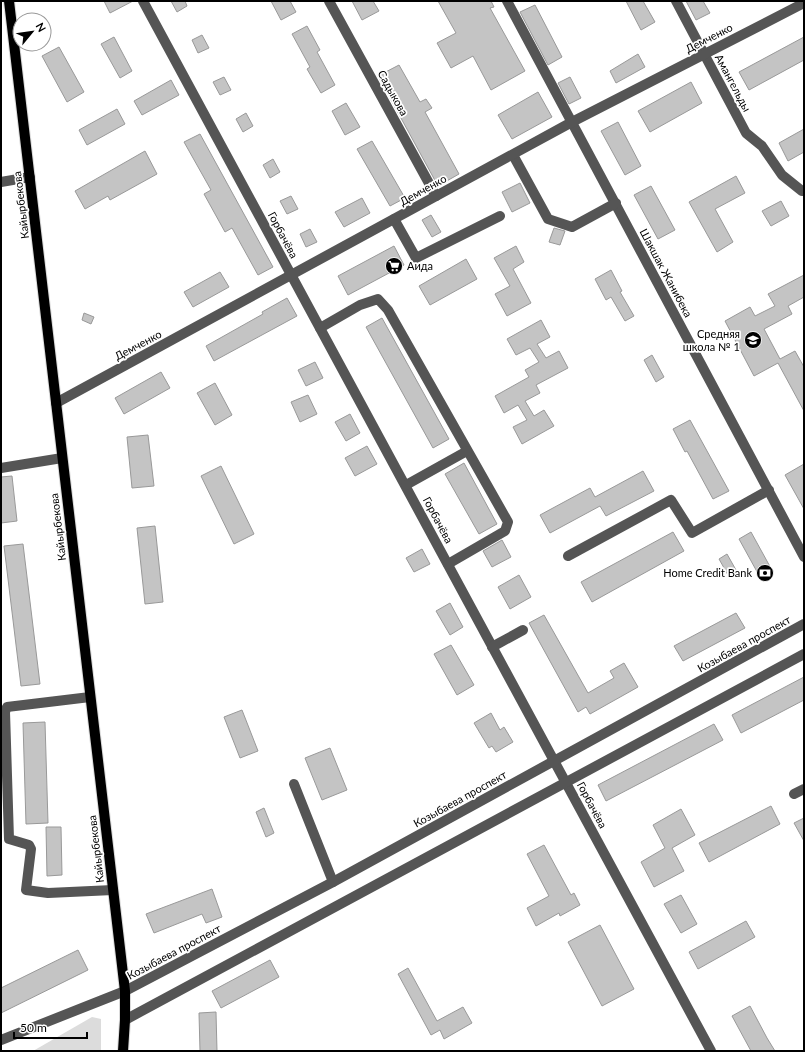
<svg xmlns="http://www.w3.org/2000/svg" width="805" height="1052" viewBox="0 0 805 1052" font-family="Lato,sans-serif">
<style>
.green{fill:#dcdcdc}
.building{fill:#c4c4c4;stroke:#999}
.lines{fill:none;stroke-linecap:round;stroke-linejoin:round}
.major-casing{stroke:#dbdbdb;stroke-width:12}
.minor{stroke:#555;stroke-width:10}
.major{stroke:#000;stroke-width:10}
.labels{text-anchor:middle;stroke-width:3.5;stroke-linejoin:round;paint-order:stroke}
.street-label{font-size:11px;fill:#000;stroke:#fff}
.poi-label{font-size:11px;fill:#000;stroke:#fff;text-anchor:end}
</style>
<rect width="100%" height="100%" fill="#fff"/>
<polygon class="green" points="92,1017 101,1019 101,1051 33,1051"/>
<g class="building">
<polygon points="104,1 133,1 110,13"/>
<polygon points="171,1 185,1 187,6 177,12"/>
<polygon points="271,1 290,1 296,12 281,20"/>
<polygon points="352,1 373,1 379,11 362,20"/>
<polygon points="438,1 491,1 494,7 490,8 525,71 491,90 473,56 451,68 437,43 456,33"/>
<polygon points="626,1 643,1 655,22 641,30"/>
<polygon points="686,1 703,1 710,13 696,20"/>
<polygon points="535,5 562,57 548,65 520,12"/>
<polygon points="307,26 320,50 317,52 335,85 321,93 307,69 310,67 292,34"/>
<polygon points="202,35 209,48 198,53 192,40"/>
<polygon points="114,37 132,71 120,78 101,44"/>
<polygon points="804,37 804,60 749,90 739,72"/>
<polygon points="59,47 84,92 67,102 42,56"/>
<polygon points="638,54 645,67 616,83 610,71"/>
<polygon points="399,65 420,102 426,99 432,108 425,112 459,174 438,186 378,76"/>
<polygon points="224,77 231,90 220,95 213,82"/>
<polygon points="570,77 581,98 569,104 558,83"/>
<polygon points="171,80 179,95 142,115 134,101"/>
<polygon points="691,82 702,103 650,132 638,111"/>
<polygon points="538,92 552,117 512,139 498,115"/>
<polygon points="346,103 360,127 345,135 332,111"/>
<polygon points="117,109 125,124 87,145 79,130"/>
<polygon points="246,113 253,126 243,132 236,119"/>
<polygon points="618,122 641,166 625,175 601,131"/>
<polygon points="804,129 804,152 788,161 779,143"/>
<polygon points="200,134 273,267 258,275 232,228 225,232 204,194 211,190 184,142"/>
<polygon points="372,141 405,198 390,206 357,149"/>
<polygon points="145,151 157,174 110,200 108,196 85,209 75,191"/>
<polygon points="273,159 280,172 270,178 263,165"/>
<polygon points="736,176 745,193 715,209 733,242 717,252 689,202"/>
<polygon points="520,183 530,203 512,212 502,192"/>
<polygon points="651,186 675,230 658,239 634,195"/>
<polygon points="291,196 298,209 287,214 280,201"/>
<polygon points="362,198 370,213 344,227 335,212"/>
<polygon points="781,201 789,216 771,226 762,211"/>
<polygon points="431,215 441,232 432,237 422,220"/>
<polygon points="554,228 565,231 560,245 549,242"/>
<polygon points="310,229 317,242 306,247 300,234"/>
<polygon points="394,246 404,265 348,295 338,276"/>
<polygon points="516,246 524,262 513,269 531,303 507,316 495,294 510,286 494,258"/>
<polygon points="466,259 477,279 430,305 419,286"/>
<polygon points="611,270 622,291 620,292 634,316 625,321 611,297 606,300 595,279"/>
<polygon points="220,272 229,287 193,307 184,292"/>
<polygon points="804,275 804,297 788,306 792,314 764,329 780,359 795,351 804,367 804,411 778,363 754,376 725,321 750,307 755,316 775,306 768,294"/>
<polygon points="287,298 297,316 214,361 206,346 263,314 262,312"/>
<polygon points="84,313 94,317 91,324 82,320"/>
<polygon points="382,318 449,439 433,448 366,327"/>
<polygon points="541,320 550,337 537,344 546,358 559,351 568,368 536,385 540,393 525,401 534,416 544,410 554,426 522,444 513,427 527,420 518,405 504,413 495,396 529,377 525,370 539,362 530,348 516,355 507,339"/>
<polygon points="652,355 664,377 656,382 644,360"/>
<polygon points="315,362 323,378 306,386 298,370"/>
<polygon points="161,372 170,388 124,414 115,398"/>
<polygon points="215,383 232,415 215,425 197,393"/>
<polygon points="308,395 317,414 300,422 291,402"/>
<polygon points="350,414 360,433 346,441 335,422"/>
<polygon points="690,420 729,491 713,499 687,451 685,452 673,429"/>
<polygon points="148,435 154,486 132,488 127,437"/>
<polygon points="367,446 377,464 355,476 345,458"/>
<polygon points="464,463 497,524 479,534 445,474"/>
<polygon points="804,464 804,509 785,475"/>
<polygon points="221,466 254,534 234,544 201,476"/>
<polygon points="643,471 654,491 606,516 600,506 550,533 540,515 590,488 595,497"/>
<polygon points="12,476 17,521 1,523 1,477"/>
<polygon points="155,526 163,602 145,604 137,528"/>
<polygon points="673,532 684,551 592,602 581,582"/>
<polygon points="751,532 773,572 761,579 739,539"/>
<polygon points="502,540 511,557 492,567 483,551"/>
<polygon points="23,544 40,684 21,686 4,546"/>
<polygon points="422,549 430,564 414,572 406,558"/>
<polygon points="727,554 736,570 728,575 719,559"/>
<polygon points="519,575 531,597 510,609 498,587"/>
<polygon points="450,603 463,627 450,635 436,611"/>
<polygon points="736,613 745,628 683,661 674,646"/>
<polygon points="544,615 588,693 614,678 610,671 624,663 638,687 590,714 586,707 578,712 529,623"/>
<polygon points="451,645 474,685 457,695 434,654"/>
<polygon points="804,677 804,700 741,733 732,715"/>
<polygon points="242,710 258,751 240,758 224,717"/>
<polygon points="491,713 500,730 504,727 513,742 496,752 492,746 489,748 474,723"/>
<polygon points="45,722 48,823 26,824 23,723"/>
<polygon points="714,724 723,740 606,801 598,785"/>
<polygon points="330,748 347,790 322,800 305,758"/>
<polygon points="771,806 780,824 709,862 699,843"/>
<polygon points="264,808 274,833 266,837 256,812"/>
<polygon points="681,809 695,835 672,848 684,871 654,887 641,862 665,848 653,825"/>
<polygon points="804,818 804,841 794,823"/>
<polygon points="46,827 61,827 62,875 47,876"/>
<polygon points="544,845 571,895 574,893 580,905 560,916 559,913 536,926 527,908 549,896 527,854"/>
<polygon points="212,889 222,917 206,923 202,914 154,933 146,914"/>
<polygon points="681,895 697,924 681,933 664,904"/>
<polygon points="746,921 755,937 698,969 689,952"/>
<polygon points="600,925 634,989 602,1006 568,942"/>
<polygon points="78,950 88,970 1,1013 1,988"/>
<polygon points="270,960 279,977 221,1008 212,991"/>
<polygon points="408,968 437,1021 463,1007 472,1023 444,1039 440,1030 431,1035 398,974"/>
<polygon points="750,1006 767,1038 775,1051 751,1051 732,1016"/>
<polygon points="216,1012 217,1051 200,1051 199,1013"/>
</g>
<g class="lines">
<g class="major-casing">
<polyline id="major" points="9,1 125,991 125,1020 123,1051"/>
</g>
<g class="minor">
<polyline points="143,1 711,1051"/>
<polyline points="329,1 436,196"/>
<polyline points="507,1 804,557"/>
<polyline points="676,1 746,133 762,146 782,175 802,191 804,191"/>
<polyline points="513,155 548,219 572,227 616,203"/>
<polyline points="1,182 30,177"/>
<polyline points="394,219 416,258 500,216"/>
<polyline points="320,328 360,305 378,299 388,310 508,522 505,531 448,564"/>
<polyline points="56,403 572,122 804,3"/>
<polyline points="1,468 62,458"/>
<polyline points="406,485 467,451"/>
<polyline points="568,556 671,500 692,533 769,490"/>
<polyline points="492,647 523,630"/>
<polyline points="90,697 7,707 5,712 9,839 29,845 31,849 26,890 48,893 113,890"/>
<polyline points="294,784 333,882"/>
<polyline points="794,794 804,789"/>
<polyline points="125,1020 804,654"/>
<polyline points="1,1040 125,991 333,882 804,624"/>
</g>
<use href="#major" class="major"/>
</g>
<defs>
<g id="supermarket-disc" transform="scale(0.9)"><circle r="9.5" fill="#000" stroke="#fff"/><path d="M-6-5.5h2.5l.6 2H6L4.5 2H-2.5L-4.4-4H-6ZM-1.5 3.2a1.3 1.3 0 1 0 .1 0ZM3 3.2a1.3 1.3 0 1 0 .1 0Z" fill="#fff"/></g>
<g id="school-disc" transform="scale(0.9)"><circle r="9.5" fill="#000" stroke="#fff"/><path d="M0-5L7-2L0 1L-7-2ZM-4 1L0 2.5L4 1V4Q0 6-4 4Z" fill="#fff"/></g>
<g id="bank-disc" transform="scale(0.9)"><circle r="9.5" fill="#000" stroke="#fff"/><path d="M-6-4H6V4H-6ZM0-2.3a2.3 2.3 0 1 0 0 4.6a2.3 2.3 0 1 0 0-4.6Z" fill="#fff"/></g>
</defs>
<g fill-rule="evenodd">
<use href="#supermarket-disc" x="394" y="266"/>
<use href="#school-disc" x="753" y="340"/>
<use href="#bank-disc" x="765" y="573"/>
</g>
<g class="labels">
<g class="street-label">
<text transform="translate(709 38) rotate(-27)" y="4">Демченко</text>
<text transform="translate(733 83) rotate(62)" y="4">Амангельды</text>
<text transform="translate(393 93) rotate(61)" y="4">Садыкова</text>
<text transform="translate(423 190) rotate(-29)" y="4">Демченко</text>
<text transform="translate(21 205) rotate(-97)" y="4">Кайырбекова</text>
<text transform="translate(283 235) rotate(62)" y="4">Горбачёва</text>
<text transform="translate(666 273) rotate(62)" y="4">Шакшак Жанибека</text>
<text transform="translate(138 345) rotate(-28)" y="4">Демченко</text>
<text transform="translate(438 520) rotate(62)" y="4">Горбачёва</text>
<text transform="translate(58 527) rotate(-97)" y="4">Кайырбекова</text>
<text transform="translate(744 644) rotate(-29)" y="4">Козыбаева проспект</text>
<text transform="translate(460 799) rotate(-29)" y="4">Козыбаева проспект</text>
<text transform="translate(592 805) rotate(62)" y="4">Горбачёва</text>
<text transform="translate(96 849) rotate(-97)" y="4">Кайырбекова</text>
<text transform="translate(174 952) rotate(-28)" y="4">Козыбаева проспект</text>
</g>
<g class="poi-label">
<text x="407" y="270" text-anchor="start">Аида</text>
<text x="740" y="338">Средняя<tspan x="740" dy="13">школа № 1</tspan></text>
<text x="752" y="577">Home Credit Bank</text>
</g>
</g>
<rect width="805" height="1052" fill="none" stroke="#000000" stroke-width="4"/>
<g transform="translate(32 32) rotate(61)"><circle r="19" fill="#ffffff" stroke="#999999"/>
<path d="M0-3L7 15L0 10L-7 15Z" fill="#000000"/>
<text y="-6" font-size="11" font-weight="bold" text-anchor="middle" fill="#000000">N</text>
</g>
<path d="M14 1032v6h73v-6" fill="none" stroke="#000000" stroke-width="2"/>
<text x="20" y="1032" font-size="12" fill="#000000" stroke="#ffffff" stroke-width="3" paint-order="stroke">50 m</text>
</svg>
